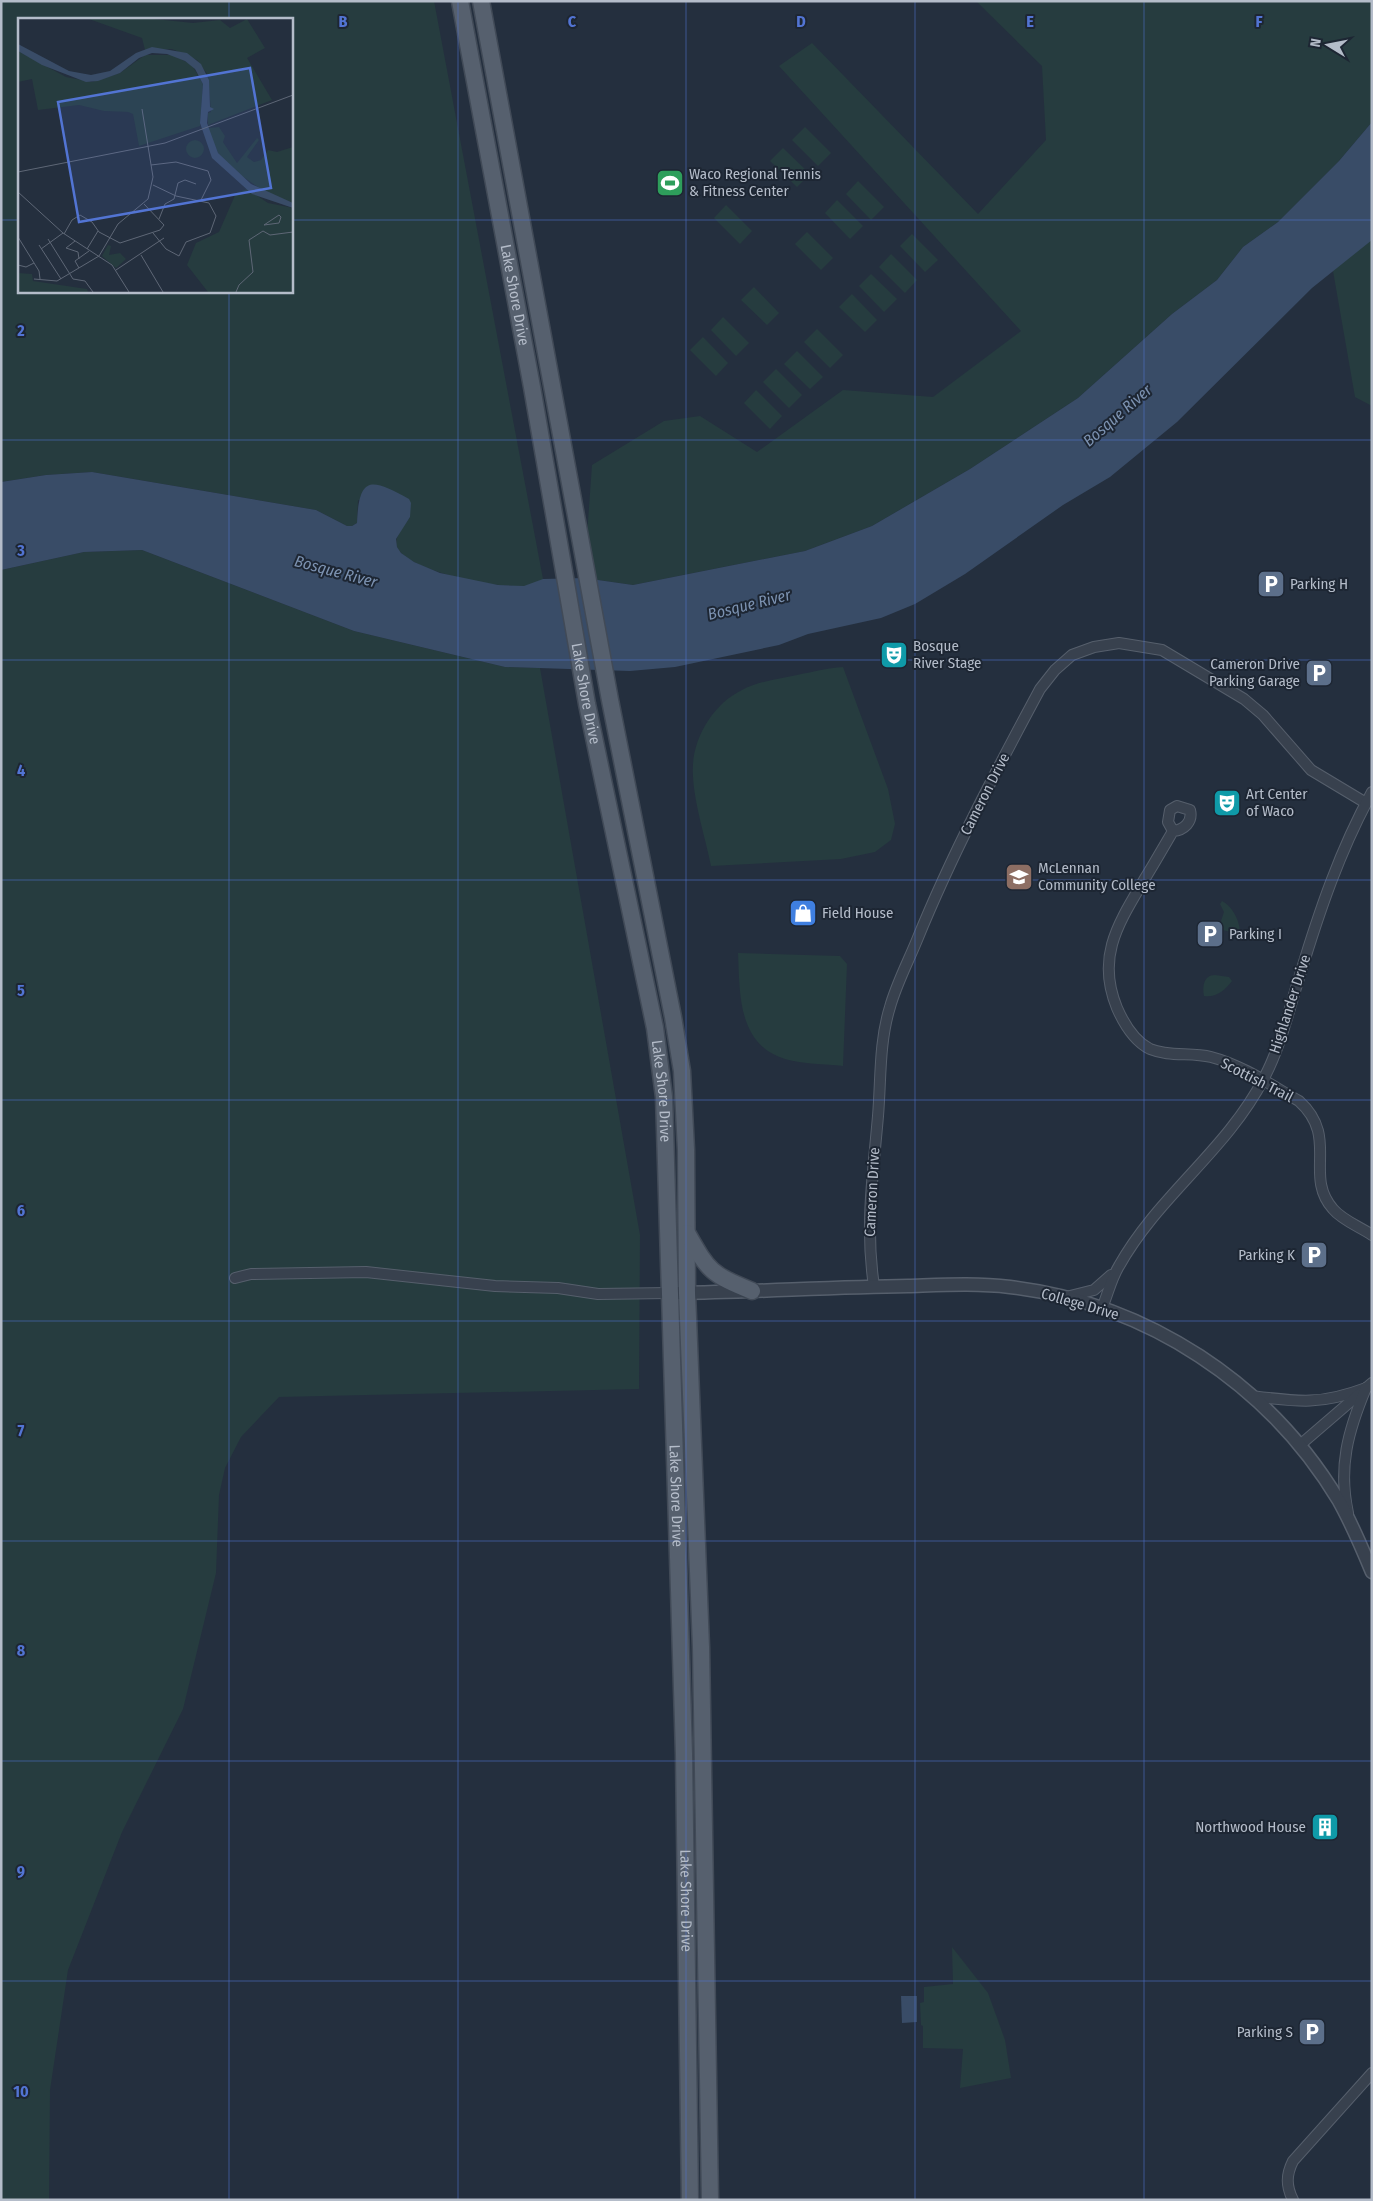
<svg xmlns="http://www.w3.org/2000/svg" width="1373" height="2201" viewBox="0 0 1373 2201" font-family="'Fira Sans Condensed',sans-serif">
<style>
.green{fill:#263c3f;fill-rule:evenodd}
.water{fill:#394c67}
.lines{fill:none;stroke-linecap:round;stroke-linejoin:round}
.minor-casing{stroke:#565f6c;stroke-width:12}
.tertiary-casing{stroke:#565f6c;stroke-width:15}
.primary-casing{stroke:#414a57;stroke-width:19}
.minor{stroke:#38414e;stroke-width:10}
.tertiary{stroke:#38414e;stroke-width:12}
.primary{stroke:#56606e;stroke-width:16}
.grid{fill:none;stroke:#5274d3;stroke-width:1;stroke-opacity:0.55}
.labels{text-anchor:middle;stroke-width:4;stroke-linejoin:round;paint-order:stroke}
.poi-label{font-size:15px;fill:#b4bcc9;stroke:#1d2633;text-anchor:start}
.street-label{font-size:15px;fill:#b4bcc9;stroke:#1d2633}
.water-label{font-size:16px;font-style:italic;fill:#7c92b1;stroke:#1d2633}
.inset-road{fill:none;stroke:#5e6776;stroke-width:1}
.view{fill:#5274d3;fill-opacity:0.15;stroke:#5274d3;stroke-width:2.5}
.inset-edge{fill:none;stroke:#b4bcc9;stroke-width:2.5}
.grid-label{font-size:16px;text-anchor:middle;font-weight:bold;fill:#5274d3;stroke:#1d2633;stroke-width:4;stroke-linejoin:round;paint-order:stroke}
</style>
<rect width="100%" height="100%" fill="#242f3e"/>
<g class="green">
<path d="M1,1H434L543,579C537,582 532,585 526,586C501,589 408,572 397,547C393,537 405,525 410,517L358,500L357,523L352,526H347L316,510L92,472L46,475L1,482ZM19,19H291V291H19Z"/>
<polygon points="976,1 1372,1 1372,122 1339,161 1278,222 1243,247 1217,280 1172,314 1078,398 970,469 872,526 805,551 633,585 584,578 592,465 664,421 700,416 757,452 843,390 933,397 1021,331 779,66 812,43 978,214 1046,140 1042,66"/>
<polygon points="805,127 831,153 818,166 792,140"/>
<polygon points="783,148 810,174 797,187 770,161"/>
<polygon points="858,181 884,207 871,220 846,194"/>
<polygon points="837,200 863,226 850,239 825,213"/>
<polygon points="726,205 752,231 740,244 714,218"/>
<polygon points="1372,230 1372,406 1355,397 1333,271"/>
<polygon points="807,232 833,258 821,270 795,244"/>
<polygon points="912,234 938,260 925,272 900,246"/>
<polygon points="891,254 917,280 905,293 879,267"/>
<polygon points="871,274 897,299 884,312 859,286"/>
<polygon points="754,287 779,313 767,325 741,300"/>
<polygon points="852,294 877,320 865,332 839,307"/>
<polygon points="723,317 749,343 736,356 711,330"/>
<polygon points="817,329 843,355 830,368 804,342"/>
<polygon points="703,337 728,363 716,376 690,350"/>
<polygon points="797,351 823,377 810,389 784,364"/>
<polygon points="776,369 802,395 789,408 763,382"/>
<polygon points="756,390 782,416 770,429 744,403"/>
<polygon points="142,550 354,631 505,667 540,668 640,1235 639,1389 279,1397 241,1437 225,1468 219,1495 216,1573 183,1709 122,1832 68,1970 50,2090 49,2200 1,2200 1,570 84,552"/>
<path d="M843,667L888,789L895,824L891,840L875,852L841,859L711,866C705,835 691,795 693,764C695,734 715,703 742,690C759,681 779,679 797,675C812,672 827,668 843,667Z"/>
<path d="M1222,901C1232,906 1238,918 1240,930L1238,934L1223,930L1221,921L1224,912L1220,904Z"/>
<path d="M738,953L840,956L847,964L843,1066C825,1064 803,1064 785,1059C737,1044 740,993 738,953Z"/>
<path d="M1215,975L1229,977L1232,981C1225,990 1216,998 1204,996C1202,986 1204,975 1215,975Z"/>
<polygon points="952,1947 988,1993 1005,2040 1011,2078 960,2088 963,2049 923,2048 923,2026 921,2025 920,2003 924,2002 924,1987 953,1984"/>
</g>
<g class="water">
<path d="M1372,122V240L1312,288L1177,422L1110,477L1063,505L965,574L915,604L881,618L808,634L779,645L675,667L630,671L505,667L354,631L142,550L84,552L1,570V482L46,475L92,472L316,510L347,526H352L357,523C359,474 372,479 409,499L411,503L410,517L396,539L397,547L401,553L414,562L440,573L498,585L524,586L543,579L584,578L633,585L805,551L872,526L970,469L1078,398L1172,314L1217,280L1243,247L1278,222L1339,161Z"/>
<polygon points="901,1996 917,1996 917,2022 902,2023"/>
</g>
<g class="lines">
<g class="minor-casing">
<g id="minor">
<path d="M1173,831L1168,822L1170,810L1177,806L1190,810C1193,822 1184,830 1173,831C1163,848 1154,864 1144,880C1118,924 1096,957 1117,1008C1124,1024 1134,1041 1150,1049C1169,1057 1191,1052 1211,1057C1242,1065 1271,1085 1299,1101C1340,1138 1303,1175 1333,1209C1342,1220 1360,1227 1372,1235"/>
<polyline points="235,1278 251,1274 366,1272 495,1286 558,1288 598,1294 669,1293"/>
<path d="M874,1286C865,1227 873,1175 878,1116C881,1080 879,1042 890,1007C896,985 908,962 917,940C952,854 996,771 1040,689L1055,670L1072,655L1094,647L1119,643L1162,650L1244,699L1263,715L1311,770L1366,803"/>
<polyline points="1066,1297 1094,1290 1111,1275"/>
<path d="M1102,1308C1108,1294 1111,1279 1119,1266C1158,1196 1227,1150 1264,1078C1281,1046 1289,1009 1300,975C1319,912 1340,850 1372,792"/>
<path d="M1252,1396C1299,1402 1321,1405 1366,1388"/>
<polyline points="1300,1445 1372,1383"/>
<path d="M1348,1513C1338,1467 1348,1431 1366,1388"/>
<path d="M1293,2200C1286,2186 1286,2175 1293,2161L1372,2073"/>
</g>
</g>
<g class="tertiary-casing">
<path id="tertiary" d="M678,1293C754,1292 831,1287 908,1286C942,1285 976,1283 1010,1287C1147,1303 1269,1384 1339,1501C1352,1524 1362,1548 1372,1572"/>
</g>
<g class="primary-casing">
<g id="primary">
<path id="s1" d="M460,1L532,387L587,704L655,1028L664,1097L684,1754L690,2200"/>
<polyline points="481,1 610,700 673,1017 682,1071 686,1150 687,1293 701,1647 710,2200"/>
<path d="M687,1233C709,1272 711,1274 752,1291"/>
</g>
</g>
<use href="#minor" class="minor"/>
<use href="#tertiary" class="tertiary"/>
<use href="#primary" class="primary"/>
</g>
<path class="grid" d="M229,1V19M458,1V2200M686,1V2200M915,1V2200M1144,1V2200M1,220H19M291,220H1372M229,291V2200M1,440H1372M1,660H1372M1,880H1372M1,1100H1372M1,1321H1372M1,1541H1372M1,1761H1372M1,1981H1372"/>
<defs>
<g id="stadium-square" transform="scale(1.4375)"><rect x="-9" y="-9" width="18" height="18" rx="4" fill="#2e9e5b" stroke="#1d2633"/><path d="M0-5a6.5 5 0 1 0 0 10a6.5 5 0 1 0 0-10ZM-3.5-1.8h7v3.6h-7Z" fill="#fff"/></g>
<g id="parking-square" transform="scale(1.4375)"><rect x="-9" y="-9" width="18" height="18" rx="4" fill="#5c6f8a" stroke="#1d2633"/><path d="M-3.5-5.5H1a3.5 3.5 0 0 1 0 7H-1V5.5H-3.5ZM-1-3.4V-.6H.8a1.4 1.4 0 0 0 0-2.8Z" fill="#fff"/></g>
<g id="theatre-square" transform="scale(1.4375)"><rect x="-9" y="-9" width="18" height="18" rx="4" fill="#0f9aa8" stroke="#1d2633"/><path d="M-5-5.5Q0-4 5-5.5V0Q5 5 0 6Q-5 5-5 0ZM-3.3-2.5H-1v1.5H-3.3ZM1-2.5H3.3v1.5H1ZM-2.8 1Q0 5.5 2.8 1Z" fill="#fff"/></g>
<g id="university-square" transform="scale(1.4375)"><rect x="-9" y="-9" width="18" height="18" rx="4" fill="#8d6e63" stroke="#1d2633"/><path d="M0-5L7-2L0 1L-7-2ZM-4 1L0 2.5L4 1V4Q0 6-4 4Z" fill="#fff"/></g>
<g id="shop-square" transform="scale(1.4375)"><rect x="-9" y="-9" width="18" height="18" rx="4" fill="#3f7fe0" stroke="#1d2633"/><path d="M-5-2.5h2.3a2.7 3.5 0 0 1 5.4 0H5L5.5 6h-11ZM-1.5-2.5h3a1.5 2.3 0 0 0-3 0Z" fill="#fff"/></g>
<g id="building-square" transform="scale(1.4375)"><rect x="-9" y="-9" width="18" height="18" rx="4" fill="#0f9aa8" stroke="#1d2633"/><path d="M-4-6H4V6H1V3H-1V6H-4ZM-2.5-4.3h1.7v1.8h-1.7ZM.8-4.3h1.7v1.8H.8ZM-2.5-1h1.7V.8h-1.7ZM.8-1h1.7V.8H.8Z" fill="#fff"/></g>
</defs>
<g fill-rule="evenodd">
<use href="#stadium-square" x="670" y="183"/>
<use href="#parking-square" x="1271" y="584"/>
<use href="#theatre-square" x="894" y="655"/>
<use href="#parking-square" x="1319" y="673"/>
<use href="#theatre-square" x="1227" y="803"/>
<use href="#university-square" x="1019" y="877"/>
<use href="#shop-square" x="803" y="913"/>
<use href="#parking-square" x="1210" y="934"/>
<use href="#parking-square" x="1314" y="1255"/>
<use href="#building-square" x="1325" y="1827"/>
<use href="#parking-square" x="1312" y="2032"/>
</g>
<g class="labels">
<g class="poi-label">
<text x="689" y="179">Waco Regional Tennis<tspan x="689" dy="17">&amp; Fitness Center</tspan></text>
<text x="1290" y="589">Parking H</text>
<text x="913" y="651">Bosque<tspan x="913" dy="17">River Stage</tspan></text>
<text x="1300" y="669" text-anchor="end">Cameron Drive<tspan x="1300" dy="17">Parking Garage</tspan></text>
<text x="1246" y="799">Art Center<tspan x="1246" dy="17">of Waco</tspan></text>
<text x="1038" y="873">McLennan<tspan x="1038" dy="17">Community College</tspan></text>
<text x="822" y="918">Field House</text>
<text x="1229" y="939">Parking I</text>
<text x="1295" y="1260" text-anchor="end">Parking K</text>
<text x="1306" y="1832" text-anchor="end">Northwood House</text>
<text x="1293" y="2037" text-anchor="end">Parking S</text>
</g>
<g class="street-label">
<text dy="5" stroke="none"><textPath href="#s1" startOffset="299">Lake Shore Drive</textPath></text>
<text dy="5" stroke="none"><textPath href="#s1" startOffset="704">Lake Shore Drive</textPath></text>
<text transform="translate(985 794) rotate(-63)" y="5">Cameron Drive</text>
<text transform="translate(1290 1004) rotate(-72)" y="5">Highlander Drive</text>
<text transform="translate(1257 1080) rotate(27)" y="5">Scottish Trail</text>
<text dy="5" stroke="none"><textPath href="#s1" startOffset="1109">Lake Shore Drive</textPath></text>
<text transform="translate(872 1192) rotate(-87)" y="5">Cameron Drive</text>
<text transform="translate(1080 1304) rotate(16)" y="5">College Drive</text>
<text dy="5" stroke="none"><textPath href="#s1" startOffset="1514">Lake Shore Drive</textPath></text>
<text dy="5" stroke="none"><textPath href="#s1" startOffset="1919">Lake Shore Drive</textPath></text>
</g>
<g class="water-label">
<text transform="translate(1117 415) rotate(-41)" y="6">Bosque River</text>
<text transform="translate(336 571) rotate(15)" y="6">Bosque River</text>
<text transform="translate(749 604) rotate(-14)" y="6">Bosque River</text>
</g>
</g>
<g transform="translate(18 18)">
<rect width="275" height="275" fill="#242f3e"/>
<path d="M71,1H137L175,5L202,2L212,10L229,1L247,30L229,40L254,82L190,107V95L193,94L190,57L179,42L154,31L127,32L124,20ZM0,33L48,59L74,64L102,55L127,37H155L174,47L185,66L182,108L121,128L115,96L110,94L86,93L61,87L20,92L14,61L0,64ZM201,109L207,118L205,124L219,145L239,120L241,122L229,139L236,144L243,142L250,132L259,134L275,129V185L250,176L214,151L200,135L191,115V110ZM168 131a9 9 0 1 1 18 0a9 9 0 1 1-18 0ZM229,171L250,185L275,190V274H190L169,247L178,225L201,214L218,175ZM90,227L93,228L91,237L102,235L108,241L98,250L84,238ZM0,255L14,256L15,263L69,271L70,274H0Z" fill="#263c3f"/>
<path d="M0,26L51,53L73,57L92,53L118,35L134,29L169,35L183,46L191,62L192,89L196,91L190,94L189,105L200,135L233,166L275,185V190L234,176L194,140L182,105L185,66L177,51L167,43L149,36L134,35L121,40L102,55L80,63L68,64L24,47L0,33Z" fill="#394c67"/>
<path class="inset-road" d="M133,147L158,144L190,153L193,162L183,182M0,154L147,125L275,77M0,174L45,215L94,247L111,274M261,197L263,199L261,205L246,207ZM141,201L147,186L156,181L160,165L167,162L178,166M245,213L252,217L275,214M135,215L148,231L161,238L168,224L192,215L198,198L191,185L158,178L135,167M46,216L54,202L62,197L74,204L81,214L102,225L142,212L146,207L126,186M0,219L21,253L22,261M30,221L55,261L67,263L75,274M57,223L48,230L60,234L61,241M21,227L43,261M23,231L45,215M69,231L80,213M123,237L145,274M0,247L8,249L16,245M61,250L57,243L71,233M98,252L146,220M16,261L39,263L81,238L100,206L130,181L135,159L124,91M218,274L221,267L235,254L231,222L245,213"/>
<path class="view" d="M232,50L253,170L61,204L40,84Z"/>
<rect width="275" height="275" class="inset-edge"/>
</g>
<g class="grid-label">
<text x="343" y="27">B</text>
<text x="572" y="27">C</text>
<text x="801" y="27">D</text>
<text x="1030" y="27">E</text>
<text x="1259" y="27">F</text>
<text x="21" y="336">2</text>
<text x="21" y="556">3</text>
<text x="21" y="776">4</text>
<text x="21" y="996">5</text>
<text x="21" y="1216">6</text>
<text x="21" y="1436">7</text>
<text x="21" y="1656">8</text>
<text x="21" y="1877">9</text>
<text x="21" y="2097">10</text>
</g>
<rect width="1373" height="2201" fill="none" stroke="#b4bcc9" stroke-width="5"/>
<g transform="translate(1328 45) rotate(280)" stroke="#1d2633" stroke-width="4" paint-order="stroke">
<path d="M0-4L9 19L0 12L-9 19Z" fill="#b4bcc9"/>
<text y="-8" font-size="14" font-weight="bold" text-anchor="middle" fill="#b4bcc9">N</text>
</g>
</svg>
